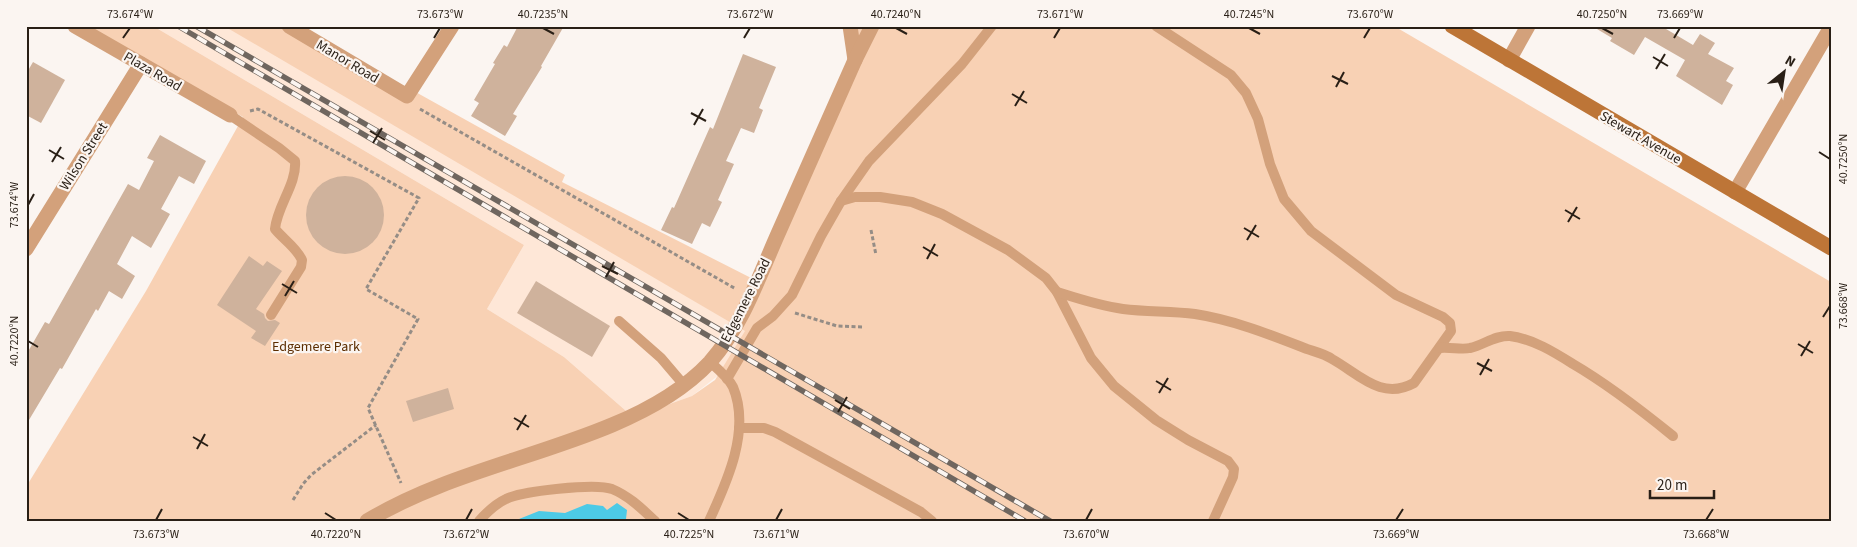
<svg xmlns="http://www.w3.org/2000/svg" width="1857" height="547" viewBox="0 0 1857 547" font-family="'Source Sans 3',sans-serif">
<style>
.built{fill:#fee7d7}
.green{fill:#f8d1b4}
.water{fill:#4dcae6}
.building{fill:#cfb29c}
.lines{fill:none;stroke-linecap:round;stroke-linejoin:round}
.path{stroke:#958d86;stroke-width:3;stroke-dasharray:4 2.5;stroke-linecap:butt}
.service{stroke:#d3a17b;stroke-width:10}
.minor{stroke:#d3a17b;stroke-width:15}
.secondary{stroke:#bd7537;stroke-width:15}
.rail-casing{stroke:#6f665f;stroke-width:5.5}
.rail{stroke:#fbf5f1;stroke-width:4;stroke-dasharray:11;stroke-linecap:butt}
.ticks{fill:none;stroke:#291f16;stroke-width:2}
.labels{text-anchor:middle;stroke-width:4.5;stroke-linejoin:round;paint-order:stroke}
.street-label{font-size:14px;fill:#291f16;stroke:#fbf5f1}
.park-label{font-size:14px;fill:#5c2d00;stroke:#fbf5f1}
.neatline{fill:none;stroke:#291f16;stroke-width:2}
.ticks-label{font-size:12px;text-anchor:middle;fill:#291f16}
</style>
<rect width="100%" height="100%" fill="#fbf5f1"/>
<polygon class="built" points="153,26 231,26 762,341 692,396 633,417 564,357 487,309 524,245"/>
<polygon class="green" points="84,26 153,26 524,245 487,309 564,357 633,417 692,396 715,380 745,331 224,26 285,26 412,90 565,175 562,182 761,283 858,61 853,26 1394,26 1831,282 1831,521 26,521 26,487 146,291 243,117"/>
<polygon class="water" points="617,503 627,510 626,519 628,521 514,521 539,511 565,513 587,504 603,506 607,510"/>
<g class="building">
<polygon points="518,26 564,26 541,66 542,67 513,114 517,116 505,136 471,116 479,103 474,100 495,64 493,63 504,45 507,47"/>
<polygon points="1592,26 1661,26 1693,45 1700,34 1715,43 1708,54 1734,68 1726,81 1733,85 1722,105 1676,76 1685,60 1645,37 1634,55 1610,41 1612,38"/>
<polygon points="743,54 776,67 759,108 763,110 754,133 741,128 726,161 734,164 718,200 722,202 710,227 702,223 692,244 661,230 672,207 674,208 710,127 713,129"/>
<polygon points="33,62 65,80 41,123 26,115 26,74"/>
<polygon points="160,135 206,161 194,184 179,176 161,209 170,214 151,248 132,236 117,264 135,276 122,299 109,291 98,311 96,309 62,369 60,368 26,425 26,355 45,322 49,324 128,184 139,190 154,161 147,158"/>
<circle cx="345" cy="215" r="39"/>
<polygon points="249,256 263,266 267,261 282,271 256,309 264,314 265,318 268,321 275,320 280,323 265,346 251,338 256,331 217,305"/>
<polygon points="536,281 610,326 592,357 517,313"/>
<polygon points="448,388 454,409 413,422 406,401"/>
</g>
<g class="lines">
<g class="path">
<polyline points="420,109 736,289"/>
<polyline points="250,111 258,109 419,198 366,289 418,319 368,408 401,483"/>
<polyline points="871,230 876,255"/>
<polyline points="795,313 837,326 863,327"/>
<polyline points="293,500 303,484 311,475 376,425"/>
</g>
<g class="service">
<path d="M230,115L279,148L295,161C297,184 277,206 275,229C284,240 296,247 302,260L301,267L271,315"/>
<polyline points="841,201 855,197 880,197 912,202 942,214 1008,250 1046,278 1057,292 1091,358 1114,386 1156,420 1188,440 1228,461 1234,469 1233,477 1213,521"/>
<path d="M1057,292C1079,299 1100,306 1123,309C1147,312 1171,311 1195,314C1234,320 1271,335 1307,349C1316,352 1325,354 1332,359C1359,374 1381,401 1414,383L1451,331L1450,323L1443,317L1396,295L1311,231L1284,199L1270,164L1258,119L1246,93L1231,75L1156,26"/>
<polyline points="619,321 661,358 684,385"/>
<path d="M1440,348C1451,347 1462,350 1470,348C1484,345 1495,335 1510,336C1533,339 1554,352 1573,364C1609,385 1641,410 1673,436"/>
<polyline points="727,379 757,328 773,316 792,295 821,236 841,201 869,161 962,64 992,26"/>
<polyline points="739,428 764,428 775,432 921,512 932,521"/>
<path d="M479,521C487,512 495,504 506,499C522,491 595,483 612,489C629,496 642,509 655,521"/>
<path d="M709,521C727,482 751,430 733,387C728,377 718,369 710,362"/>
</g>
<g class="minor">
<polyline points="75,26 230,115"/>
<polyline points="289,26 407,96 452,26"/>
<polyline points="850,26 855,60"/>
<polyline points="1509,60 1528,26"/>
<polyline points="1735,192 1831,27"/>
<polyline points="26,249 141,64"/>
<path d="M367,521C443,475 531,459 612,425C648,410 683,391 710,362C742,326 758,279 777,236C803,177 829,119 855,60L872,26"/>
</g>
<polyline class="secondary" points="1452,26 1831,248"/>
<g class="rail-casing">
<g id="rail">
<polyline points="178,26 1025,521"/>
<polyline points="196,26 1050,521"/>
</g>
</g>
<use href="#rail" class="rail"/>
</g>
<path class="ticks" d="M543,28L554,34M896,28L907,34M1249,28L1260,34M1602,28L1613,34M123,38L130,28M434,38L440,28M744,38L750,28M1054,38L1060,28M1364,38L1370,28M1674,38L1680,28M1653,57L1668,66M1656,69L1665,54M1332,76L1348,84M1336,87L1344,72M1012,94L1027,103M1015,106L1024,91M691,113L706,121M694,125L703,109M370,131L385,140M373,143L382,128M49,150L64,159M1819,152L1830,159M52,162L61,147M28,205L34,194M1565,210L1580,219M1568,222L1577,207M1244,228L1259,237M1247,240L1256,225M923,247L938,256M927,259L935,244M602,266L618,274M606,277L614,262M282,284L297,293M285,296L294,281M1823,317L1830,306M28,341L38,347M1798,344L1813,353M1801,356L1810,341M1477,363L1492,371M1480,375L1489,359M1156,381L1171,390M1159,393L1168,378M835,400L850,409M838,412L847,397M514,418L529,427M517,430L526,415M193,437L208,446M197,449L205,434M325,513L336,520M678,513L689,520M156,520L162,509M466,520L472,509M776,520L782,509M1086,520L1092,509M1396,520L1403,509M1706,520L1713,509"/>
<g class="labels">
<g class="street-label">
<text transform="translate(348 61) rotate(31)" y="5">Manor Road</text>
<text transform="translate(153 71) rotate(30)" y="5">Plaza Road</text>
<text transform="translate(1641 137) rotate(30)" y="5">Stewart Avenue</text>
<text transform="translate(83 156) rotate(-58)" y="5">Wilson Street</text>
<text transform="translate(745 300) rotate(-63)" y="5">Edgemere Road</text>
</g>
<g class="park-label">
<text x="316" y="351">Edgemere Park</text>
</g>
</g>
<rect width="1857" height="547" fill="none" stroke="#fbf5f1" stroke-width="55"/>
<g transform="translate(1784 72) rotate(30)" stroke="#fbf5f1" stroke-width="4" paint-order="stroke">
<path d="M0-4L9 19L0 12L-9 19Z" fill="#291f16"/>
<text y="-8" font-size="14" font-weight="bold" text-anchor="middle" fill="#291f16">N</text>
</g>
<path d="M1650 490v8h64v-8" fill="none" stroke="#291f16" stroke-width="2.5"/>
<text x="1657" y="490" font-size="15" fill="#291f16" stroke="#fbf5f1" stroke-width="4" paint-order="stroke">20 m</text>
<rect x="28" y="28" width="1802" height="492" class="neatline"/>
<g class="ticks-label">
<text x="130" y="18">73.674°W</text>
<text x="440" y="18">73.673°W</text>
<text x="543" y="18">40.7235°N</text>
<text x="750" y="18">73.672°W</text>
<text x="896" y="18">40.7240°N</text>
<text x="1060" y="18">73.671°W</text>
<text x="1249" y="18">40.7245°N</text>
<text x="1370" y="18">73.670°W</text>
<text x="1602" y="18">40.7250°N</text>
<text x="1680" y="18">73.669°W</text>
<text transform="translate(1843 159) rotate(-90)" y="4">40.7250°N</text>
<text transform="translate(14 205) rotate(-90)" y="4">73.674°W</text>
<text transform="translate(1843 306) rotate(-90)" y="4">73.668°W</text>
<text transform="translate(14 341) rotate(-90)" y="4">40.7220°N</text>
<text x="156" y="538">73.673°W</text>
<text x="336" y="538">40.7220°N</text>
<text x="466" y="538">73.672°W</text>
<text x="689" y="538">40.7225°N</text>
<text x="776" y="538">73.671°W</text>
<text x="1086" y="538">73.670°W</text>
<text x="1396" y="538">73.669°W</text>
<text x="1706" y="538">73.668°W</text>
</g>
</svg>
